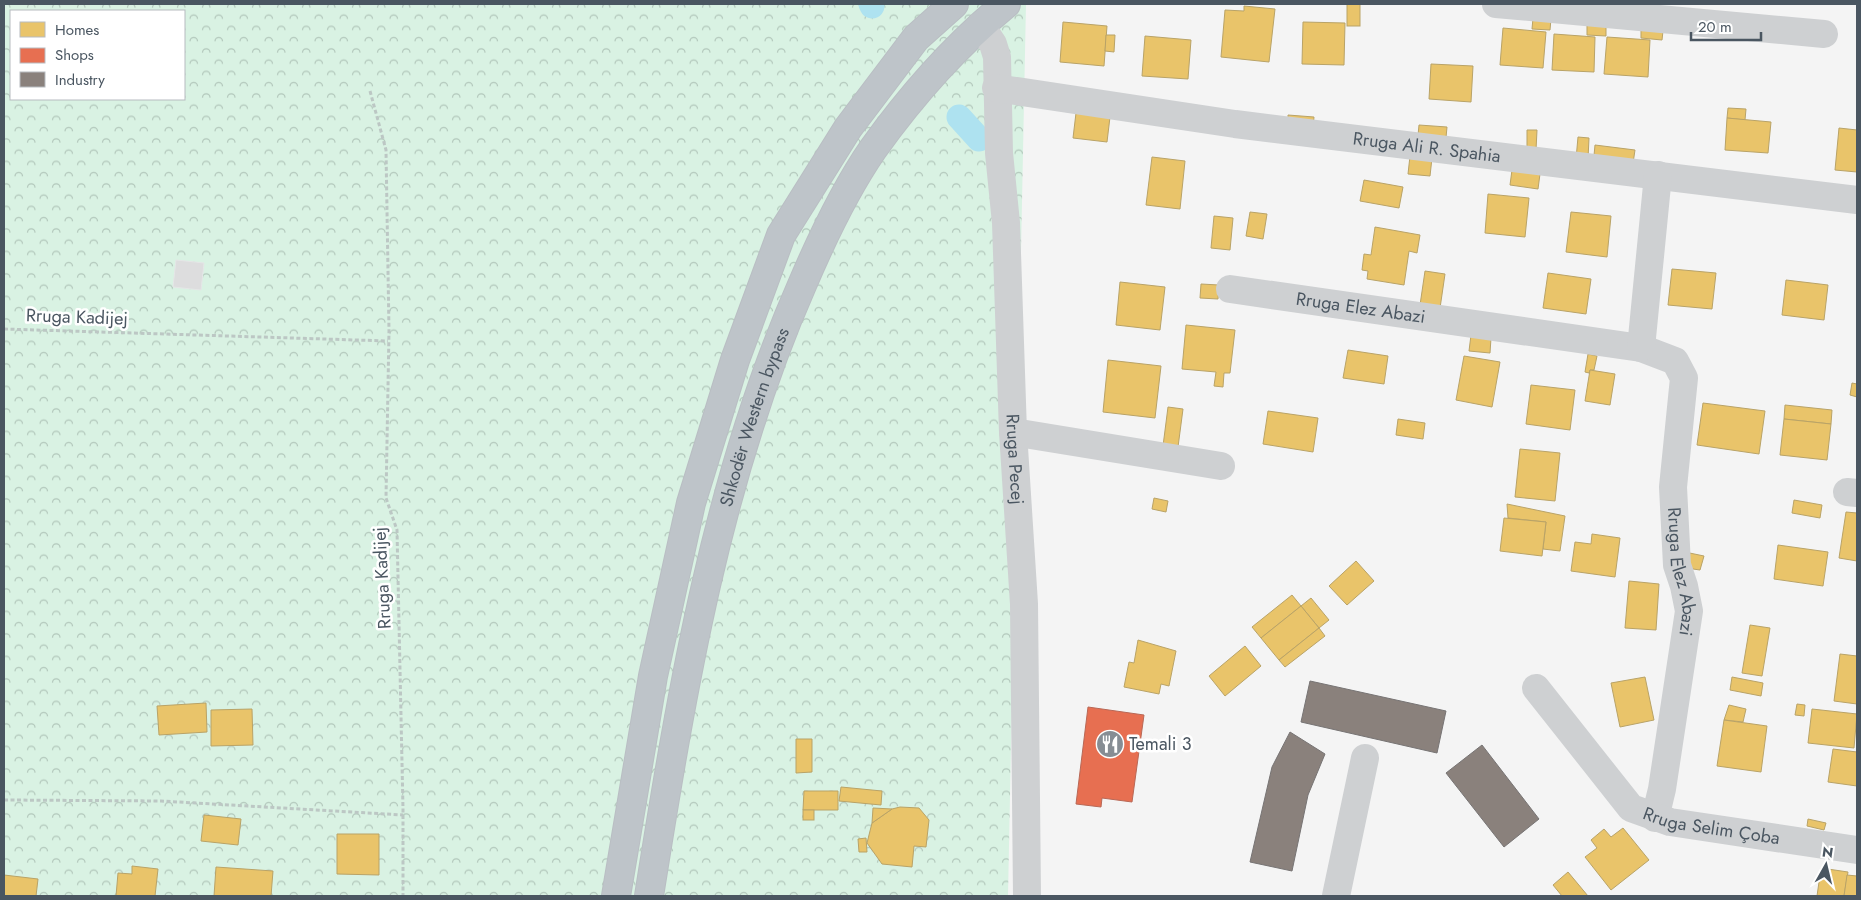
<svg xmlns="http://www.w3.org/2000/svg" width="1861" height="900" viewBox="0 0 1861 900" font-family="Jost,sans-serif">
<style>
.park{fill:url(#park-crowns);fill-rule:evenodd}
.homes{fill:#e9c46a;stroke:#b9a367}
.shops{fill:#e76f51;stroke:#b86856}
.industry{fill:#8a817c;stroke:#777474}
.lines{fill:none;stroke-linecap:round;stroke-linejoin:round}
.canal{stroke:#aee2f0;stroke-width:25}
.building{fill:#ddddde;stroke:#e5e6e7}
.highway-casing{stroke:#b9bec3;stroke-width:30}
.path{stroke:#bcc7c4;stroke-width:3;stroke-dasharray:4 2.5;stroke-linecap:butt}
.minor{stroke:#ced0d2;stroke-width:28}
.highway{stroke:#bec4c9;stroke-width:28}
.labels{text-anchor:middle;stroke-width:5;stroke-linejoin:round;paint-order:stroke}
.street-label{font-size:18px;fill:#4a5661;stroke:#fff}
.poi-label{font-size:18px;fill:#4a5661;stroke:#fff;text-anchor:start}
</style>
<defs>
<pattern id="park-crowns" width="20" height="18" patternUnits="userSpaceOnUse" patternTransform="scale(1.25)"><rect width="20" height="18" fill="#d9f2e3"/><path d="M2 6a3 3 0 1 1 6 0M12 15a3 3 0 1 1 6 0" fill="none" stroke="#b2c7bb"/></pattern>
</defs>
<rect width="100%" height="100%" fill="#f4f4f4"/>
<path class="park" d="M4,4H1026L1008,896H4ZM11,11H184V99H11Z"/>
<g class="homes">
<rect x="1347" y="4" width="13" height="22"/>
<polygon points="1244,6 1275,9 1269,62 1221,57 1225,10 1244,11"/>
<polygon points="1533,18 1551,19 1550,30 1532,29"/>
<polygon points="1063,22 1107,26 1104,66 1060,62"/>
<polygon points="1303,22 1345,23 1344,65 1302,64"/>
<polygon points="1587,25 1606,26 1606,36 1587,35"/>
<polygon points="1503,28 1546,32 1543,68 1500,65"/>
<polygon points="1641,29 1663,31 1662,40 1641,38"/>
<polygon points="1554,34 1595,37 1594,72 1552,70"/>
<polygon points="1106,35 1115,35 1114,52 1105,51"/>
<polygon points="1145,36 1191,40 1188,79 1142,76"/>
<polygon points="1607,37 1650,40 1648,77 1604,74"/>
<polygon points="1431,64 1473,66 1471,102 1429,99"/>
<polygon points="1728,108 1746,109 1745,120 1727,118"/>
<polygon points="1076,113 1110,117 1107,142 1073,138"/>
<polygon points="1288,115 1314,117 1313,128 1288,126"/>
<polygon points="1727,118 1771,122 1768,153 1725,150"/>
<polygon points="1419,125 1447,127 1445,148 1417,146"/>
<polygon points="1839,128 1857,130 1857,172 1835,170"/>
<polygon points="1527,130 1537,130 1536,150 1527,149"/>
<polygon points="1578,137 1589,138 1588,159 1576,159"/>
<polygon points="1595,145 1635,150 1632,170 1593,166"/>
<polygon points="1410,156 1432,158 1430,176 1408,174"/>
<polygon points="1152,157 1185,161 1180,209 1146,205"/>
<polygon points="1512,170 1540,174 1538,189 1510,185"/>
<polygon points="1364,180 1403,187 1399,208 1360,201"/>
<polygon points="1488,194 1529,198 1525,237 1485,233"/>
<polygon points="1250,212 1267,214 1263,239 1246,236"/>
<polygon points="1571,212 1611,216 1607,257 1566,252"/>
<polygon points="1214,216 1233,218 1230,250 1211,248"/>
<polygon points="1375,227 1420,235 1417,253 1409,251 1404,285 1367,279 1368,271 1362,270 1364,254 1371,255"/>
<polygon points="1672,269 1716,273 1712,309 1668,305"/>
<polygon points="1425,271 1445,274 1439,315 1419,312"/>
<polygon points="1548,273 1591,279 1586,314 1543,308"/>
<polygon points="1786,280 1828,285 1824,320 1782,315"/>
<polygon points="1120,282 1165,287 1160,330 1116,325"/>
<polygon points="1201,284 1219,285 1218,299 1200,298"/>
<polygon points="1186,325 1235,330 1230,373 1224,373 1223,387 1214,386 1216,372 1182,369"/>
<polygon points="1471,335 1491,338 1490,353 1469,351"/>
<polygon points="1348,350 1388,356 1384,384 1343,378"/>
<polygon points="1588,354 1597,356 1594,370 1590,370 1589,373 1585,372"/>
<polygon points="1464,356 1500,362 1492,407 1456,400"/>
<polygon points="1108,360 1161,366 1155,418 1103,412"/>
<polygon points="1590,370 1615,374 1610,405 1585,401"/>
<polygon points="1852,383 1857,384 1857,397 1850,395"/>
<polygon points="1531,385 1575,390 1570,430 1526,424"/>
<polygon points="1703,403 1765,411 1759,454 1697,445"/>
<polygon points="1785,405 1832,410 1831,424 1784,419"/>
<polygon points="1168,407 1183,409 1178,447 1163,446"/>
<polygon points="1268,411 1318,418 1313,452 1263,444"/>
<polygon points="1398,419 1425,423 1423,439 1396,435"/>
<polygon points="1784,419 1831,424 1827,460 1780,455"/>
<polygon points="1520,449 1560,453 1555,501 1515,497"/>
<polygon points="1154,498 1168,501 1166,512 1152,509"/>
<polygon points="1794,500 1822,505 1820,518 1792,513"/>
<polygon points="1507,504 1565,516 1560,551 1543,549 1546,522 1508,518"/>
<polygon points="1846,512 1857,513 1857,561 1839,558"/>
<polygon points="1504,518 1546,522 1542,556 1500,551"/>
<polygon points="1592,534 1620,538 1615,577 1571,571 1575,542 1591,544"/>
<polygon points="1778,545 1828,552 1823,586 1774,579"/>
<polygon points="1680,551 1704,556 1700,570 1686,568"/>
<polygon points="1356,561 1374,581 1347,605 1329,586"/>
<polygon points="1629,581 1659,584 1656,630 1625,628"/>
<polygon points="1292,595 1301,606 1261,638 1252,627"/>
<polygon points="1311,598 1329,620 1319,628 1301,606"/>
<polygon points="1301,606 1319,628 1279,660 1261,638"/>
<polygon points="1750,625 1770,628 1762,676 1742,673"/>
<polygon points="1319,628 1325,636 1285,667 1279,660"/>
<polygon points="1138,640 1176,651 1169,686 1161,684 1159,694 1124,687 1129,662 1134,663"/>
<polygon points="1245,646 1261,666 1225,696 1209,676"/>
<polygon points="1840,654 1857,656 1857,704 1834,701"/>
<polygon points="1645,677 1654,720 1620,727 1611,683"/>
<polygon points="1732,677 1763,683 1761,696 1730,690"/>
<polygon points="206,703 207,732 159,735 157,706"/>
<polygon points="1797,704 1805,705 1804,716 1795,715"/>
<polygon points="1729,705 1746,709 1743,722 1724,720"/>
<polygon points="252,709 253,745 211,746 211,710"/>
<polygon points="1812,709 1857,714 1854,748 1808,743"/>
<polygon points="1724,720 1767,726 1761,772 1717,766"/>
<polygon points="796,739 812,739 812,772 796,773"/>
<polygon points="1833,749 1857,752 1857,786 1828,782"/>
<polygon points="841,787 882,791 881,805 839,801"/>
<polygon points="804,791 838,791 838,810 803,810"/>
<polygon points="900,807 919,808 929,820 926,847 914,846 912,867 882,864 867,843 872,823 892,809"/>
<polygon points="873,808 892,809 872,823"/>
<rect x="803" y="810" width="11" height="10"/>
<polygon points="204,815 241,819 238,845 201,841"/>
<polygon points="1808,819 1826,823 1824,830 1807,826"/>
<polygon points="1623,828 1649,860 1611,890 1585,857 1597,848 1591,840 1604,829 1611,837"/>
<polygon points="337,834 379,834 379,875 337,874"/>
<polygon points="866,838 867,852 859,852 858,839"/>
<polygon points="132,866 158,869 155,896 116,896 118,873 132,874"/>
<polygon points="216,867 273,871 271,896 214,896"/>
<polygon points="1821,868 1848,872 1844,896 1817,896"/>
<polygon points="1568,872 1588,896 1562,896 1553,885"/>
<polygon points="4,875 38,879 36,896 4,896"/>
<polygon points="1847,875 1857,876 1857,896 1844,896"/>
</g>
<polygon class="shops" points="1088,707 1144,715 1132,802 1102,798 1101,807 1076,804"/>
<g class="industry">
<polygon points="1310,681 1446,711 1437,753 1301,722"/>
<polygon points="1290,732 1325,754 1308,795 1292,871 1250,862 1272,767"/>
<polygon points="1482,745 1539,819 1504,847 1446,773"/>
</g>
<g class="lines">
<g class="canal">
<polyline points="871,4 872,6"/>
<polyline points="959,117 979,139"/>
</g>
</g>
<polygon class="building" points="176,260 204,263 201,290 173,287"/>
<g class="lines">
<g class="highway-casing">
<g id="highway">
<polyline points="616,896 653,676 691,503 735,360 781,235 848,128 916,38 954,4"/>
<path id="s5" d="M649,896C682,689 717,478 802,285C822,238 844,191 873,149C911,96 955,46 1006,4"/>
</g>
</g>
<g class="path">
<polyline points="370,91 386,150 389,331 386,498 397,530 403,809 403,896"/>
<polyline points="4,329 388,341"/>
<polyline points="4,800 161,801 403,815"/>
</g>
<g class="minor">
<polyline points="1496,4 1824,34"/>
<path id="s1" d="M981,26L993,44L997,57L999,153L1006,223L1013,432L1024,604L1027,896"/>
<path id="s2" d="M996,88L1235,124L1857,200"/>
<path id="s3" d="M1230,289L1641,348L1675,361L1684,378L1673,487L1677,565L1684,586L1689,611L1662,789L1655,818"/>
<polyline points="1641,348 1658,175"/>
<polyline points="1013,432 1221,466"/>
<polyline points="1847,492 1857,493"/>
<path id="s4" d="M1536,688L1631,808L1670,822L1857,850"/>
<polyline points="1336,896 1365,758"/>
</g>
<use href="#highway" class="highway"/>
</g>
<defs>
<g id="restaurant-disc" transform="scale(1.4375)"><circle r="9.5" fill="#868d94" stroke="#fff"/><path d="M-5-6h1v4h1v-4h1v4h1v-4h1v5L-1.5 .5V6h-2V.5L-5-1ZM5-6V6H3V1.5H1.5Q1.5-4 5-6Z" fill="#fff"/></g>
</defs>
<g fill-rule="evenodd">
<use href="#restaurant-disc" x="1110" y="744"/>
</g>
<g class="labels">
<g class="street-label">
<text dy="6" stroke="none"><textPath href="#s2" startOffset="435">Rruga Ali R. Spahia</textPath></text>
<text dy="6" stroke="none"><textPath href="#s3" startOffset="132">Rruga Elez Abazi</textPath></text>
<text transform="translate(77 317) rotate(2)" y="6">Rruga Kadijej</text>
<text dy="6" stroke="none"><textPath href="#s5" startOffset="491">Shkodër Western bypass</textPath></text>
<text dy="6" stroke="none"><textPath href="#s1" startOffset="438">Rruga Pecej</textPath></text>
<text dy="6" stroke="none"><textPath href="#s3" startOffset="666">Rruga Elez Abazi</textPath></text>
<text transform="translate(382 578) rotate(-93)" y="6">Rruga Kadijej</text>
<text dy="6" stroke="none"><textPath href="#s4" startOffset="236">Rruga Selim Çoba</textPath></text>
</g>
<g class="poi-label">
<text x="1129" y="750">Temali 3</text>
</g>
</g>
<rect width="1861" height="900" fill="none" stroke="#4a5661" stroke-width="10"/>
<rect x="10" y="10" width="175" height="90" fill="#ffffff" stroke="#b7bbc0"/>
<rect x="20" y="22" width="25" height="15" fill="#e9c46a" stroke="#b7bbc0"/>
<text x="55" y="35" font-size="15" fill="#4a5661">Homes</text>
<rect x="20" y="48" width="25" height="15" fill="#e76f51" stroke="#b7bbc0"/>
<text x="55" y="60" font-size="15" fill="#4a5661">Shops</text>
<rect x="20" y="72" width="25" height="15" fill="#8a817c" stroke="#b7bbc0"/>
<text x="55" y="85" font-size="15" fill="#4a5661">Industry</text>
<g transform="translate(1826 865) rotate(8)" stroke="#ffffff" stroke-width="4" paint-order="stroke">
<path d="M0-4L9 19L0 12L-9 19Z" fill="#4a5661"/>
<text y="-8" font-size="14" font-weight="bold" text-anchor="middle" fill="#4a5661">N</text>
</g>
<path d="M1691 32v8h70v-8" fill="none" stroke="#4a5661" stroke-width="2.5"/>
<text x="1698" y="32" font-size="15" fill="#4a5661" stroke="#ffffff" stroke-width="4" paint-order="stroke">20 m</text>
</svg>
